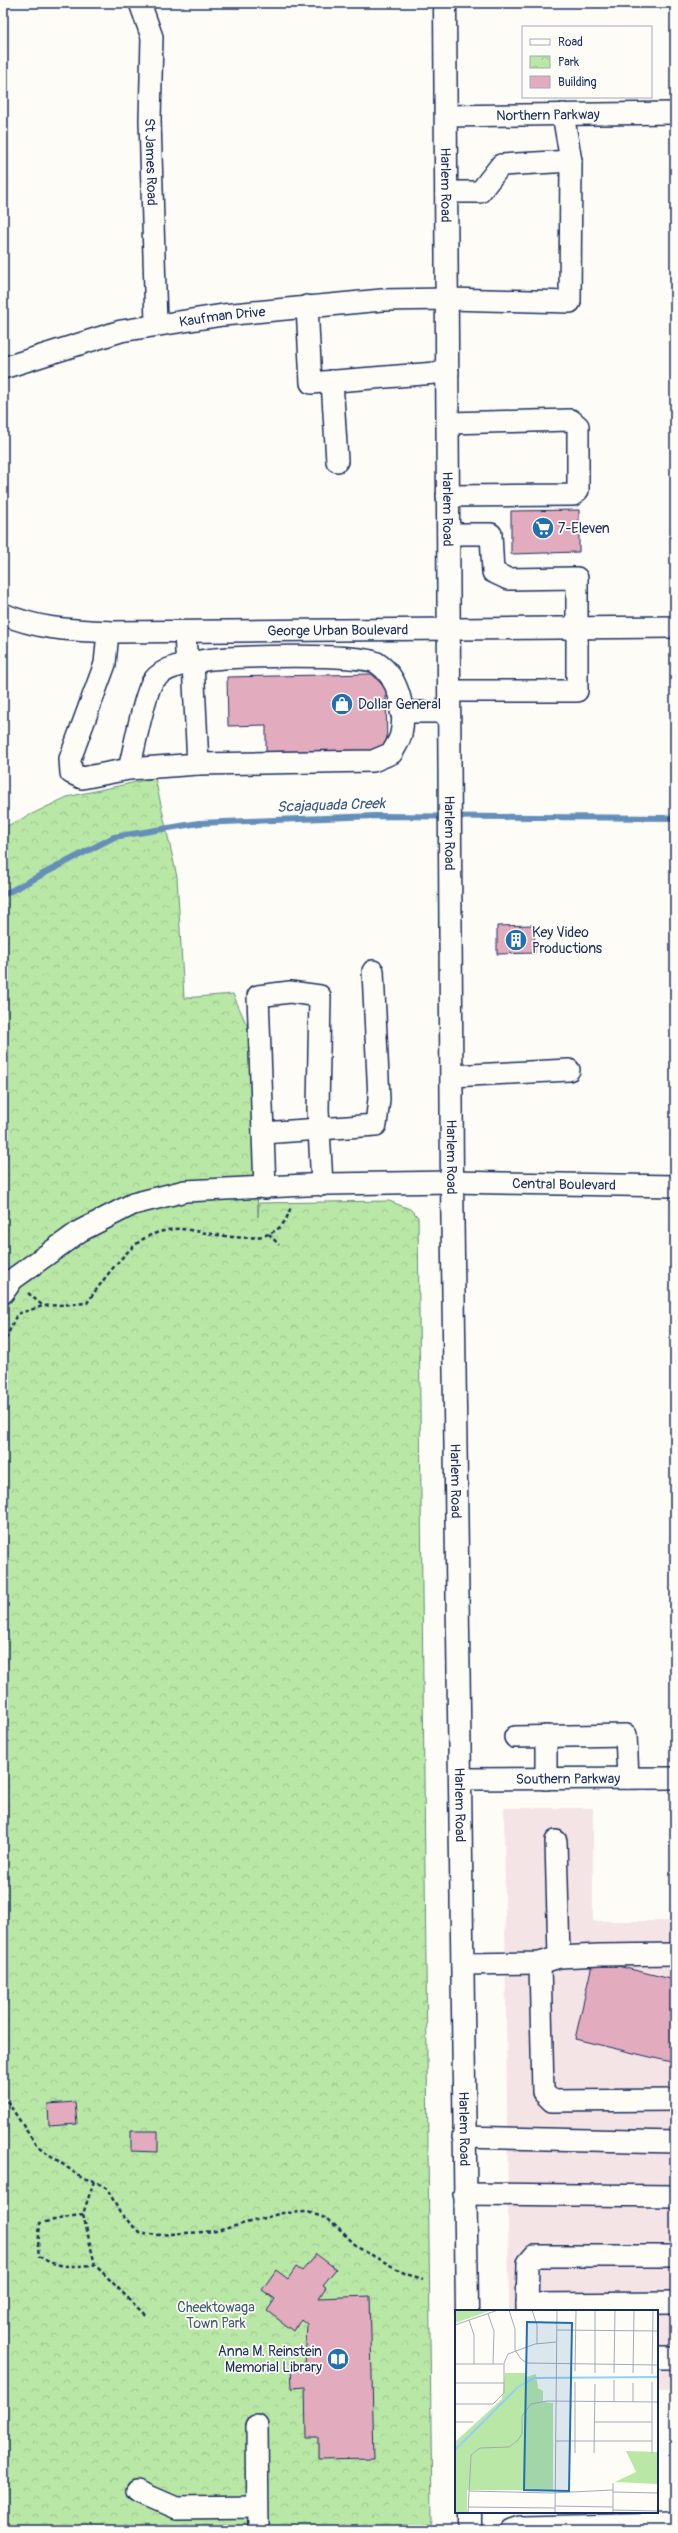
<svg xmlns="http://www.w3.org/2000/svg" width="678" height="2533" viewBox="0 0 678 2533" font-family="Pangolin,sans-serif">
<style>
.built{fill:#f5e4e6}
.park{fill:url(#park-crowns);stroke:#6a8b82}
.lines{fill:none;stroke-linecap:round;stroke-linejoin:round}
.stream{stroke:#658fb9;stroke-width:6}
.building{fill:#e3abbe;stroke:#1b2f5e}
.minor-casing{stroke:#1b2f5e;stroke-width:24}
.major-casing{stroke:#1b2f5e;stroke-width:25}
.path{stroke:#1b2f5e;stroke-width:2.5;stroke-dasharray:4 3;stroke-linecap:butt}
.minor{stroke:#fdfcf7;stroke-width:21}
.major{stroke:#fdfcf7;stroke-width:22}
.labels{text-anchor:middle;stroke-width:3.5;stroke-linejoin:round;paint-order:stroke}
.street-label{font-size:14px;fill:#1b2f5e;stroke:#fdfcf7}
.poi-label{font-size:14px;fill:#1b2f5e;stroke:#fdfcf7;text-anchor:start}
.park-label{font-size:14px;fill:#425d70;stroke:#fdfcf7}
.water-label{font-size:15px;font-style:italic;fill:#3a5784;stroke:#fdfcf7}
.inset-river{fill:none;stroke:#96cff6;stroke-width:2}
.inset-road{fill:none;stroke:#a3aaba;stroke-width:1}
.view{fill:#1f6fb2;fill-opacity:0.15;stroke:#1f6fb2;stroke-width:2}
.inset-edge{fill:none;stroke:#1b2f5e;stroke-width:2}
</style>
<defs>
<pattern id="park-crowns" width="20" height="18" patternUnits="userSpaceOnUse"><rect width="20" height="18" fill="#b9e7a5"/><path d="M2 6a3 3 0 1 1 6 0M12 15a3 3 0 1 1 6 0" fill="none" stroke="#9ec690"/></pattern>
</defs>
<rect width="100%" height="100%" fill="#fdfcf7"/>
<filter id="ink" filterUnits="userSpaceOnUse"><feTurbulence type="fractalNoise" baseFrequency=".025" numOctaves="2"/><feDisplacementMap in="SourceGraphic" scale="8" xChannelSelector="R" yChannelSelector="G"/><feConvolveMatrix kernelMatrix="1 2 1 2 8 2 1 2 1" color-interpolation-filters="sRGB"/></filter>
<g filter="url(#ink)">
<polygon class="built" points="504,1808 593,1808 593,1921 675,1921 675,2392 657,2392 657,2311 509,2311"/>
<polygon class="park" points="155,778 177,877 184,998 233,994 252,1037 258,1217 259,1203 389,1201 410,1209 418,1217 432,2521 428,2530 3,2530 3,828 67,797"/>
<g class="lines">
<polyline class="stream" points="3,895 114,837 199,823 375,816 675,818"/>
</g>
<g class="building">
<polygon points="579,510 579,552 511,554 511,511"/>
<polygon points="372,674 386,689 387,753 266,756 266,725 228,726 227,677"/>
<polygon points="534,925 535,953 497,954 497,926"/>
<polygon points="593,1960 675,1980 675,2063 575,2039"/>
<polygon points="75,2102 77,2124 49,2126 48,2104"/>
<polygon points="131,2131 158,2131 158,2152 131,2151"/>
<polygon points="316,2254 336,2269 323,2285 326,2287 319,2298 370,2296 374,2458 318,2459 318,2437 306,2437 305,2387 292,2388 291,2366 305,2366 307,2324 301,2319 294,2331 267,2311 275,2299 262,2290 276,2270 288,2279 296,2267 302,2271"/>
</g>
<g class="lines">
<g class="minor-casing">
<g id="minor">
<path id="s1" d="M140,3L152,37L150,120L156,324"/>
<path id="s2" d="M446,116L675,113"/>
<polyline points="447,192 480,192 501,165 571,161"/>
<polyline points="307,306 311,383 448,372"/>
<path id="s3" d="M3,368L121,331L223,315L382,300L448,299L570,302L571,161L563,114"/>
<polyline points="332,381 337,461"/>
<polyline points="447,496 573,495 578,490 578,426 571,420 448,423"/>
<polyline points="448,534 491,534 493,572 508,579 577,578 577,691 449,691"/>
<path id="s4" d="M3,614C41,630 72,630 112,632L675,627"/>
<path d="M108,632L105,664L70,759L71,773L82,778L129,769L198,764L373,761L392,753C395,747 400,740 401,734C406,711 399,677 377,663C363,653 228,656 206,660C189,663 164,666 153,681C144,694 134,750 129,769"/>
<polyline points="185,633 186,652 193,663 198,764"/>
<polyline points="401,712 449,712"/>
<polyline points="452,1076 569,1070"/>
<polyline points="263,1133 376,1125 379,1099 373,971"/>
<polyline points="265,1188 258,996 290,992 320,996 318,1110 322,1185"/>
<path id="s5" d="M3,1293L13,1279L80,1231L133,1204L185,1191L327,1184L452,1182L675,1186"/>
<polyline points="546,1736 546,1779"/>
<polyline points="515,1737 626,1735 628,1778"/>
<path id="s6" d="M462,1779L675,1778"/>
<polyline points="556,1841 559,1957"/>
<polyline points="540,1963 543,2092 552,2101 675,2100"/>
<polyline points="462,1964 540,1963 559,1957 599,1955 675,1954"/>
<polyline points="463,2137 675,2142"/>
<polyline points="464,2194 675,2196"/>
<polyline points="527,2304 675,2303"/>
<polyline points="527,2311 528,2263 534,2256 675,2256"/>
<polyline points="657,2358 675,2358"/>
<polyline points="257,2426 258,2530"/>
<polyline points="137,2491 176,2508 257,2507"/>
<polyline points="511,2530 520,2527 675,2524"/>
</g>
</g>
<g class="major-casing">
<g id="major">
<path id="s7" d="M445,3L452,1182L467,2311"/>
<polyline points="470,2530 470,2512"/>
</g>
</g>
<g class="path">
<polyline points="269,1234 279,1245"/>
<polyline points="28,1293 43,1306"/>
<path d="M3,1345L17,1314L43,1306L87,1303C100,1284 129,1243 151,1235C158,1232 173,1228 181,1229C215,1232 281,1257 291,1205"/>
<polyline points="3,2095 36,2145 82,2178 94,2181 107,2188 120,2213 139,2232 156,2235 217,2231 282,2213 308,2212 328,2219 359,2248 406,2274 423,2279"/>
<polyline points="94,2181 83,2214 95,2265 146,2316"/>
<path d="M83,2214L40,2223L38,2247L39,2256C57,2269 74,2266 95,2265"/>
</g>
<use href="#minor" class="minor"/>
<use href="#major" class="major"/>
</g>
</g>
<defs>
<g id="supermarket-disc" transform="scale(1.15)"><circle r="9.5" fill="#1f6fb2" stroke="#fdfcf7"/><path d="M-6-5.5h2.5l.6 2H6L4.5 2H-2.5L-4.4-4H-6ZM-1.5 3.2a1.3 1.3 0 1 0 .1 0ZM3 3.2a1.3 1.3 0 1 0 .1 0Z" fill="#fff"/></g>
<g id="shop-disc" transform="scale(1.15)"><circle r="9.5" fill="#1f6fb2" stroke="#fdfcf7"/><path d="M-5-2.5h2.3a2.7 3.5 0 0 1 5.4 0H5L5.5 6h-11ZM-1.5-2.5h3a1.5 2.3 0 0 0-3 0Z" fill="#fff"/></g>
<g id="building-disc" transform="scale(1.15)"><circle r="9.5" fill="#1f6fb2" stroke="#fdfcf7"/><path d="M-4-6H4V6H1V3H-1V6H-4ZM-2.5-4.3h1.7v1.8h-1.7ZM.8-4.3h1.7v1.8H.8ZM-2.5-1h1.7V.8h-1.7ZM.8-1h1.7V.8H.8Z" fill="#fff"/></g>
<g id="library-disc" transform="scale(1.15)"><circle r="9.5" fill="#1f6fb2" stroke="#fdfcf7"/><path d="M-6-4Q-3-5.5-.7-3.5V5Q-3 3-6 4ZM6-4Q3-5.5 .7-3.5V5Q3 3 6 4Z" fill="#fff"/></g>
</defs>
<g fill-rule="evenodd">
<use href="#supermarket-disc" x="543" y="528"/>
<use href="#shop-disc" x="342" y="704"/>
<use href="#building-disc" x="516" y="940"/>
<use href="#library-disc" x="338" y="2359"/>
</g>
<g class="labels">
<g class="street-label">
<text dy="5" stroke="none"><textPath href="#s2" startOffset="102">Northern Parkway</textPath></text>
<text dy="5" stroke="none"><textPath href="#s1" startOffset="161">St James Road</textPath></text>
<text dy="5" stroke="none"><textPath href="#s7" startOffset="182">Harlem Road</textPath></text>
<text dy="5" stroke="none"><textPath href="#s3" startOffset="226">Kaufman Drive</textPath></text>
<text dy="5" stroke="none"><textPath href="#s7" startOffset="506">Harlem Road</textPath></text>
<text dy="5" stroke="none"><textPath href="#s4" startOffset="337">George Urban Boulevard</textPath></text>
<text dy="5" stroke="none"><textPath href="#s7" startOffset="830">Harlem Road</textPath></text>
<text dy="5" stroke="none"><textPath href="#s7" startOffset="1154">Harlem Road</textPath></text>
<text dy="5" stroke="none"><textPath href="#s5" startOffset="592">Central Boulevard</textPath></text>
<text dy="5" stroke="none"><textPath href="#s7" startOffset="1478">Harlem Road</textPath></text>
<text dy="5" stroke="none"><textPath href="#s6" startOffset="106">Southern Parkway</textPath></text>
<text dy="5" stroke="none"><textPath href="#s7" startOffset="1802">Harlem Road</textPath></text>
<text dy="5" stroke="none"><textPath href="#s7" startOffset="2126">Harlem Road</textPath></text>
</g>
<g class="poi-label">
<text x="558" y="533">7-Eleven</text>
<text x="358" y="709">Dollar General</text>
<text x="532" y="937">Key Video<tspan x="532" dy="16">Productions</tspan></text>
<text x="322" y="2356" text-anchor="end">Anna M. Reinstein<tspan x="322" dy="16">Memorial Library</tspan></text>
</g>
<g class="park-label">
<text x="216" y="2312">Cheektowaga<tspan x="216" dy="16">Town Park</tspan></text>
</g>
<g class="water-label">
<text transform="translate(331 805) rotate(-2)" y="5">Scajaquada Creek</text>
</g>
</g>
<g transform="translate(455 2310)">
<rect width="203" height="203" fill="#fdfcf7"/>
<path d="M171,141L203,142V174L160,172L181,162Z" fill="#b9e7a5"/>
<path d="M0,0H37L0,13Z" fill="#b9e7a5"/>
<path d="M50,63H70L71,67L81,64L83,78L88,81V92L98,93V180H12V203H0V132L47,89Z" fill="#b9e7a5"/>
<path class="inset-river" d="M0,140L63,77L79,68L203,67"/>
<path class="inset-road" d="M54,0L60,19V40L66,49L72,53L203,55M77,0L82,15V34M33,4L39,21L38,54M14,10L19,25V54M0,15L43,0M102,20L203,21M0,28V54M0,54H48M120,61L121,0M140,63V0M159,63L160,0M178,63L179,0M197,64L198,0M0,73H49M159,92V70M178,92V73M0,94H38L49,83V53L53,44L80,34L101,32M0,112H18M140,112H197M101,131H197M120,143V72M139,143L140,74M197,143V72M14,181L96,183L158,180M158,182L203,183M100,196L158,197M13,197L100,198M158,200L203,201M13,203L16,145L25,138L54,137L63,130L67,124V106L76,94L92,91L203,92M100,203L102,0M158,203V173"/>
<path class="view" d="M72,12L117,13L114,181L69,180Z"/>
<rect width="203" height="203" class="inset-edge"/>
</g>
<rect width="678" height="2533" fill="none" stroke="#fdfcf7" stroke-width="16"/>
<rect x="8" y="8" width="662" height="2517" fill="none" stroke="#1b2f5e" stroke-width="1.5" filter="url(#ink)"/>
<rect x="522" y="26" width="130" height="72" fill="#fdfcf7" stroke="#a3aaba"/>
<rect x="530" y="39" width="20" height="6" fill="#fdfcf7" stroke="#a3aaba"/>
<text x="558" y="46" font-size="12" fill="#1b2f5e">Road</text>
<rect x="530" y="56" width="20" height="12" fill="url(#park-crowns)" stroke="#a3aaba"/>
<text x="558" y="66" font-size="12" fill="#1b2f5e">Park</text>
<rect x="530" y="76" width="20" height="12" fill="#e3abbe" stroke="#a3aaba"/>
<text x="558" y="86" font-size="12" fill="#1b2f5e">Building</text>
</svg>
